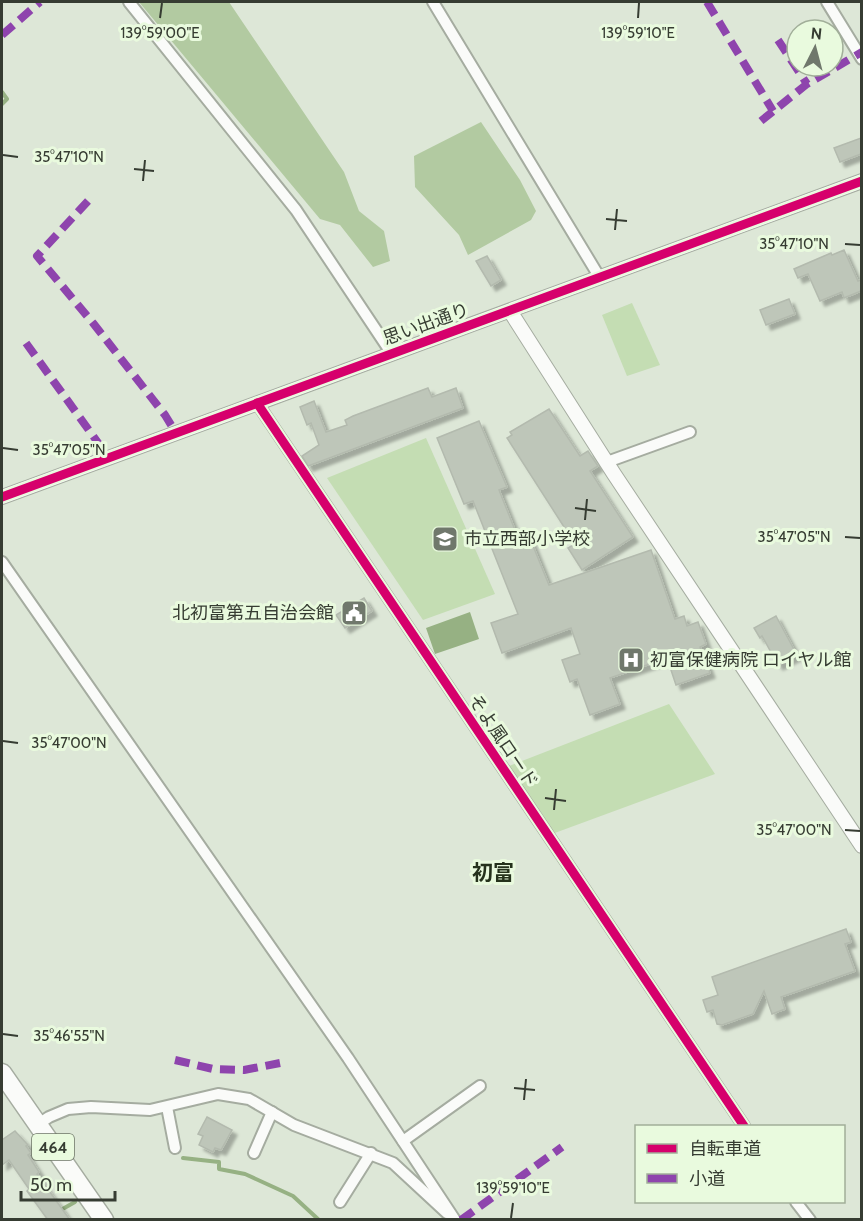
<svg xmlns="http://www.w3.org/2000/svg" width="863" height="1221" viewBox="0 0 863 1221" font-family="Cabin,'Noto Sans JP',sans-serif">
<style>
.green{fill:#c4ddb3}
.forest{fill:#b2caa1}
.water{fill:#96b183}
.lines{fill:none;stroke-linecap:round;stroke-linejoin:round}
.stream{stroke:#96b183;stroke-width:4}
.building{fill:#bec6b9;stroke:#b3baae;stroke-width:1.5;filter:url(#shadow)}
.street-casing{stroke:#a5aca0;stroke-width:14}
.secondary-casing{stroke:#a5aca0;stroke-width:16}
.highway-casing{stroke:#a5aca0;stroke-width:21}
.street{stroke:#fafbf9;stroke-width:10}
.secondary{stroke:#fafbf9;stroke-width:14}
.highway{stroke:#fafbf9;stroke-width:18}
.quiet{stroke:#8e44ad;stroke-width:8;stroke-dasharray:15 8;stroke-linecap:butt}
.cycleway-casing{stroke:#e9fade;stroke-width:13}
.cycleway{stroke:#d6006c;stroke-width:9}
.ticks{fill:none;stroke:#363c32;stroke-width:2}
.labels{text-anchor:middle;stroke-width:6;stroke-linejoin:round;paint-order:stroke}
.shield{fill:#e9fade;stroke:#6c7566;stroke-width:1.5}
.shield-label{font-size:16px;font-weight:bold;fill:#363c32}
.street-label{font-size:18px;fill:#363c32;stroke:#e9fade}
.poi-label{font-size:18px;fill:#363c32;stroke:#e9fade;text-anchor:start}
.quarter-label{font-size:21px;font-weight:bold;fill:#25321c;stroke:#e9fade}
.ticks-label{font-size:15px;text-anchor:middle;fill:#363c32;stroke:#e9fade;stroke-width:6;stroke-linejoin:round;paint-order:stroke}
</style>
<defs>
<filter id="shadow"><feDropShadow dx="5" dy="5" stdDeviation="1.5" flood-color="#0004"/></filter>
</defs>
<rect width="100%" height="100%" fill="#dde7d7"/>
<g class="green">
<polygon points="632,303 660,365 627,376 602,315"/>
<polygon points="426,438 495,594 423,620 327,478"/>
<polygon points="669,704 715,774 552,834 509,766"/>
</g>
<g class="forest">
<polygon points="139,2 229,2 344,172 359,211 384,231 390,261 373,267 340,225 320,219"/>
<polygon points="481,122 520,180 536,211 531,220 468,255 459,235 415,187 414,156"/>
</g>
<polygon class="water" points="470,612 479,639 435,654 426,628"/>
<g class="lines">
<g class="stream">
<polyline points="2,92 7,99 2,104"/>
<polyline points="183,1158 219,1162 219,1169 245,1174 293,1196 319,1220"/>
<polyline points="59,1211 75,1202"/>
</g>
</g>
<g class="building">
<polygon points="861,138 861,154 840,162 834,148"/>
<polygon points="844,250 858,281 861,280 861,291 844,298 842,292 820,301 808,274 798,278 794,269 831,253 832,255"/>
<polygon points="487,256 501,280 491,286 476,261"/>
<polygon points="789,299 795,314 766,325 760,310"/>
<polygon points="428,388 432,397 456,388 463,408 308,466 302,456 319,445 311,423 307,425 300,407 314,401 326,432 347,425 345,420 353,416"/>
<polygon points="549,409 580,456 588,451 598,466 590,471 633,537 582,570 568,548 575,544 507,438 512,435 510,432"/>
<polygon points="479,421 507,487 499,490 519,540 529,536 549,585 651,550 675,619 684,616 687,626 698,622 706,644 700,647 710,673 676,685 667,658 610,678 620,704 590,715 577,679 570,682 562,660 580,654 571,628 502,653 491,623 518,614 473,501 464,504 437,438"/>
<polygon points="364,598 372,611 345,628 336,615"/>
<polygon points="776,616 797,655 778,665 762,636 760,638 754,628"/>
<polygon points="846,929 851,942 845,944 855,971 781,997 785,1009 772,1014 764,991 753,1014 722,1025 717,1024 713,1010 707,1012 703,1000 718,995 712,977"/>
<polygon points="207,1117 232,1130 221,1150 215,1148 213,1152 199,1145 203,1136 198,1134"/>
<polygon points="15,1131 28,1145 26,1146 31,1153 28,1155 39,1172 37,1174 70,1220 48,1220 27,1191 29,1189 9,1160 2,1165 2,1140"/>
</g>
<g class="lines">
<g class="street-casing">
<g id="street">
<polyline points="129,2 296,210 392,354"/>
<polyline points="433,2 600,278"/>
<polyline points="827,2 862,59"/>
<polyline points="257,403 744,1126"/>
<polyline points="607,462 690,432"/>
<polyline points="2,562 348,1058 455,1220"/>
<polyline points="167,1107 175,1148"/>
<polyline points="37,1125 49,1117 68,1109 91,1107 150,1110 218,1094 249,1099 294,1125 393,1163 447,1213"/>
<polyline points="403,1141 480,1086"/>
<polyline points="254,1153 272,1112"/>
<polyline points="340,1202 371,1153"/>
<polyline points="796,1202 810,1220"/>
</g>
</g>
<g class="secondary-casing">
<g id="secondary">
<polyline points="510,311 614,474 862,846"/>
<polyline points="2,497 862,181"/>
</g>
</g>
<g class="highway-casing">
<polyline id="highway" points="2,1073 104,1220"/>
</g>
<use href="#street" class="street"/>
<use href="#secondary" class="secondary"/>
<use href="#highway" class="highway"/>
<g class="quiet">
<polyline points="707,2 773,111"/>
<polyline points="2,35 40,2"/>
<polyline points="778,40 807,84"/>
<polyline points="761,121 807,84 862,52"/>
<polyline points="88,201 37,256 93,323 165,415 176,433"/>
<polyline points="26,343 109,458"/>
<polyline points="175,1060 213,1069 244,1070 280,1063"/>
<polyline points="461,1220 562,1147"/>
</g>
<g class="cycleway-casing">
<g id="cycleway">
<polyline points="257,403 744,1126"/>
<polyline points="2,497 862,181"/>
</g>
</g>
<use href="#cycleway" class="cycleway"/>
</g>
<path class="ticks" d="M160,18L162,3M638,18L639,3M3,155L18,157M134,169L154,171M143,181L145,160M606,219L627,221M615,230L617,209M845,244L860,245M3,448L18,450M575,508L596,511M585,520L587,499M845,537L860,538M3,741L18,743M545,798L566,801M554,810L556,789M845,830L860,831M3,1034L18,1036M514,1088L535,1090M524,1100L526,1079M511,1218L513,1203"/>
<defs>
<g id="school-square" transform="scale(1.35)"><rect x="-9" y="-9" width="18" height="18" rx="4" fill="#70786c" stroke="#e9fade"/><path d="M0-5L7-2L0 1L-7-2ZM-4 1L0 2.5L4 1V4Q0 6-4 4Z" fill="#fff"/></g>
<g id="civic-square" transform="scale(1.35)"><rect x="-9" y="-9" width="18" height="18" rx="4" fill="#70786c" stroke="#e9fade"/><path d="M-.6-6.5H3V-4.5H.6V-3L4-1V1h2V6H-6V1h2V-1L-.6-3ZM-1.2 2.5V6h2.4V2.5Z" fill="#fff"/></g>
<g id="hospital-square" transform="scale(1.35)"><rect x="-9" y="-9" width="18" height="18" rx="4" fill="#70786c" stroke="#e9fade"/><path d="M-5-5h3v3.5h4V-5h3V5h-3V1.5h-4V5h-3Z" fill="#fff"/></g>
</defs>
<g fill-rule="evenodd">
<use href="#school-square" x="445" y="539"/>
<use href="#civic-square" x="354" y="613"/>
<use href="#hospital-square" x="631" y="660"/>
</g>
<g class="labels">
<rect class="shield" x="32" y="1134" width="42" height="26" rx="4.5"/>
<g class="shield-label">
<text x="53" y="1153">464</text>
</g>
<g class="street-label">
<text transform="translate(426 324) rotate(-20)" y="6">思い出通り</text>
<text transform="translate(503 741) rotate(56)" y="6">そよ風ロード</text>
</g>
<g class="poi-label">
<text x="464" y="545">市立西部小学校</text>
<text x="334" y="619" text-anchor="end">北初富第五自治会館</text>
<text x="650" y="666">初富保健病院 ロイヤル館</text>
</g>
<g class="quarter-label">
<text x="493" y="880">初富</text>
</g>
</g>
<g class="ticks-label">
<text x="160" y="38">139°59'00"E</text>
<text x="638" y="38">139°59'10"E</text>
<text x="69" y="162">35°47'10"N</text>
<text x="794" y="249">35°47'10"N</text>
<text x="69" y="455">35°47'05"N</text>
<text x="794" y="542">35°47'05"N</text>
<text x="69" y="748">35°47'00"N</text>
<text x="794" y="835">35°47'00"N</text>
<text x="69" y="1041">35°46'55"N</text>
<text x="513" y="1193">139°59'10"E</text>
</g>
<rect width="863" height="1221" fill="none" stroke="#363c32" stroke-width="6"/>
<rect x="635" y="1125" width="210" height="78" fill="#e9fade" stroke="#a1ae99" stroke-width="1.5"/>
<rect x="647" y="1144" width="30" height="9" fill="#d6006c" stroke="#a1ae99" stroke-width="1.5"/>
<text x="689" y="1155" font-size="18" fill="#363c32">自転車道</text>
<rect x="647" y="1174" width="30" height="9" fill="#8e44ad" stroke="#a1ae99" stroke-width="1.5"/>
<text x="689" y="1185" font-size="18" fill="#363c32">小道</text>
<g transform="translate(815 48) rotate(6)"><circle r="28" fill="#e9fade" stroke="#a1ae99" stroke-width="1.5"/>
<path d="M0-4.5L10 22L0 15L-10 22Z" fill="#70786c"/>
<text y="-9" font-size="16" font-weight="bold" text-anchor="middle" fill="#363c32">N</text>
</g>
<path d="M21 1191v9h94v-9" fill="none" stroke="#363c32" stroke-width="3"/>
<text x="30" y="1191" font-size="18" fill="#363c32" stroke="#e9fade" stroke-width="4.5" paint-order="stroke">50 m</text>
</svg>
